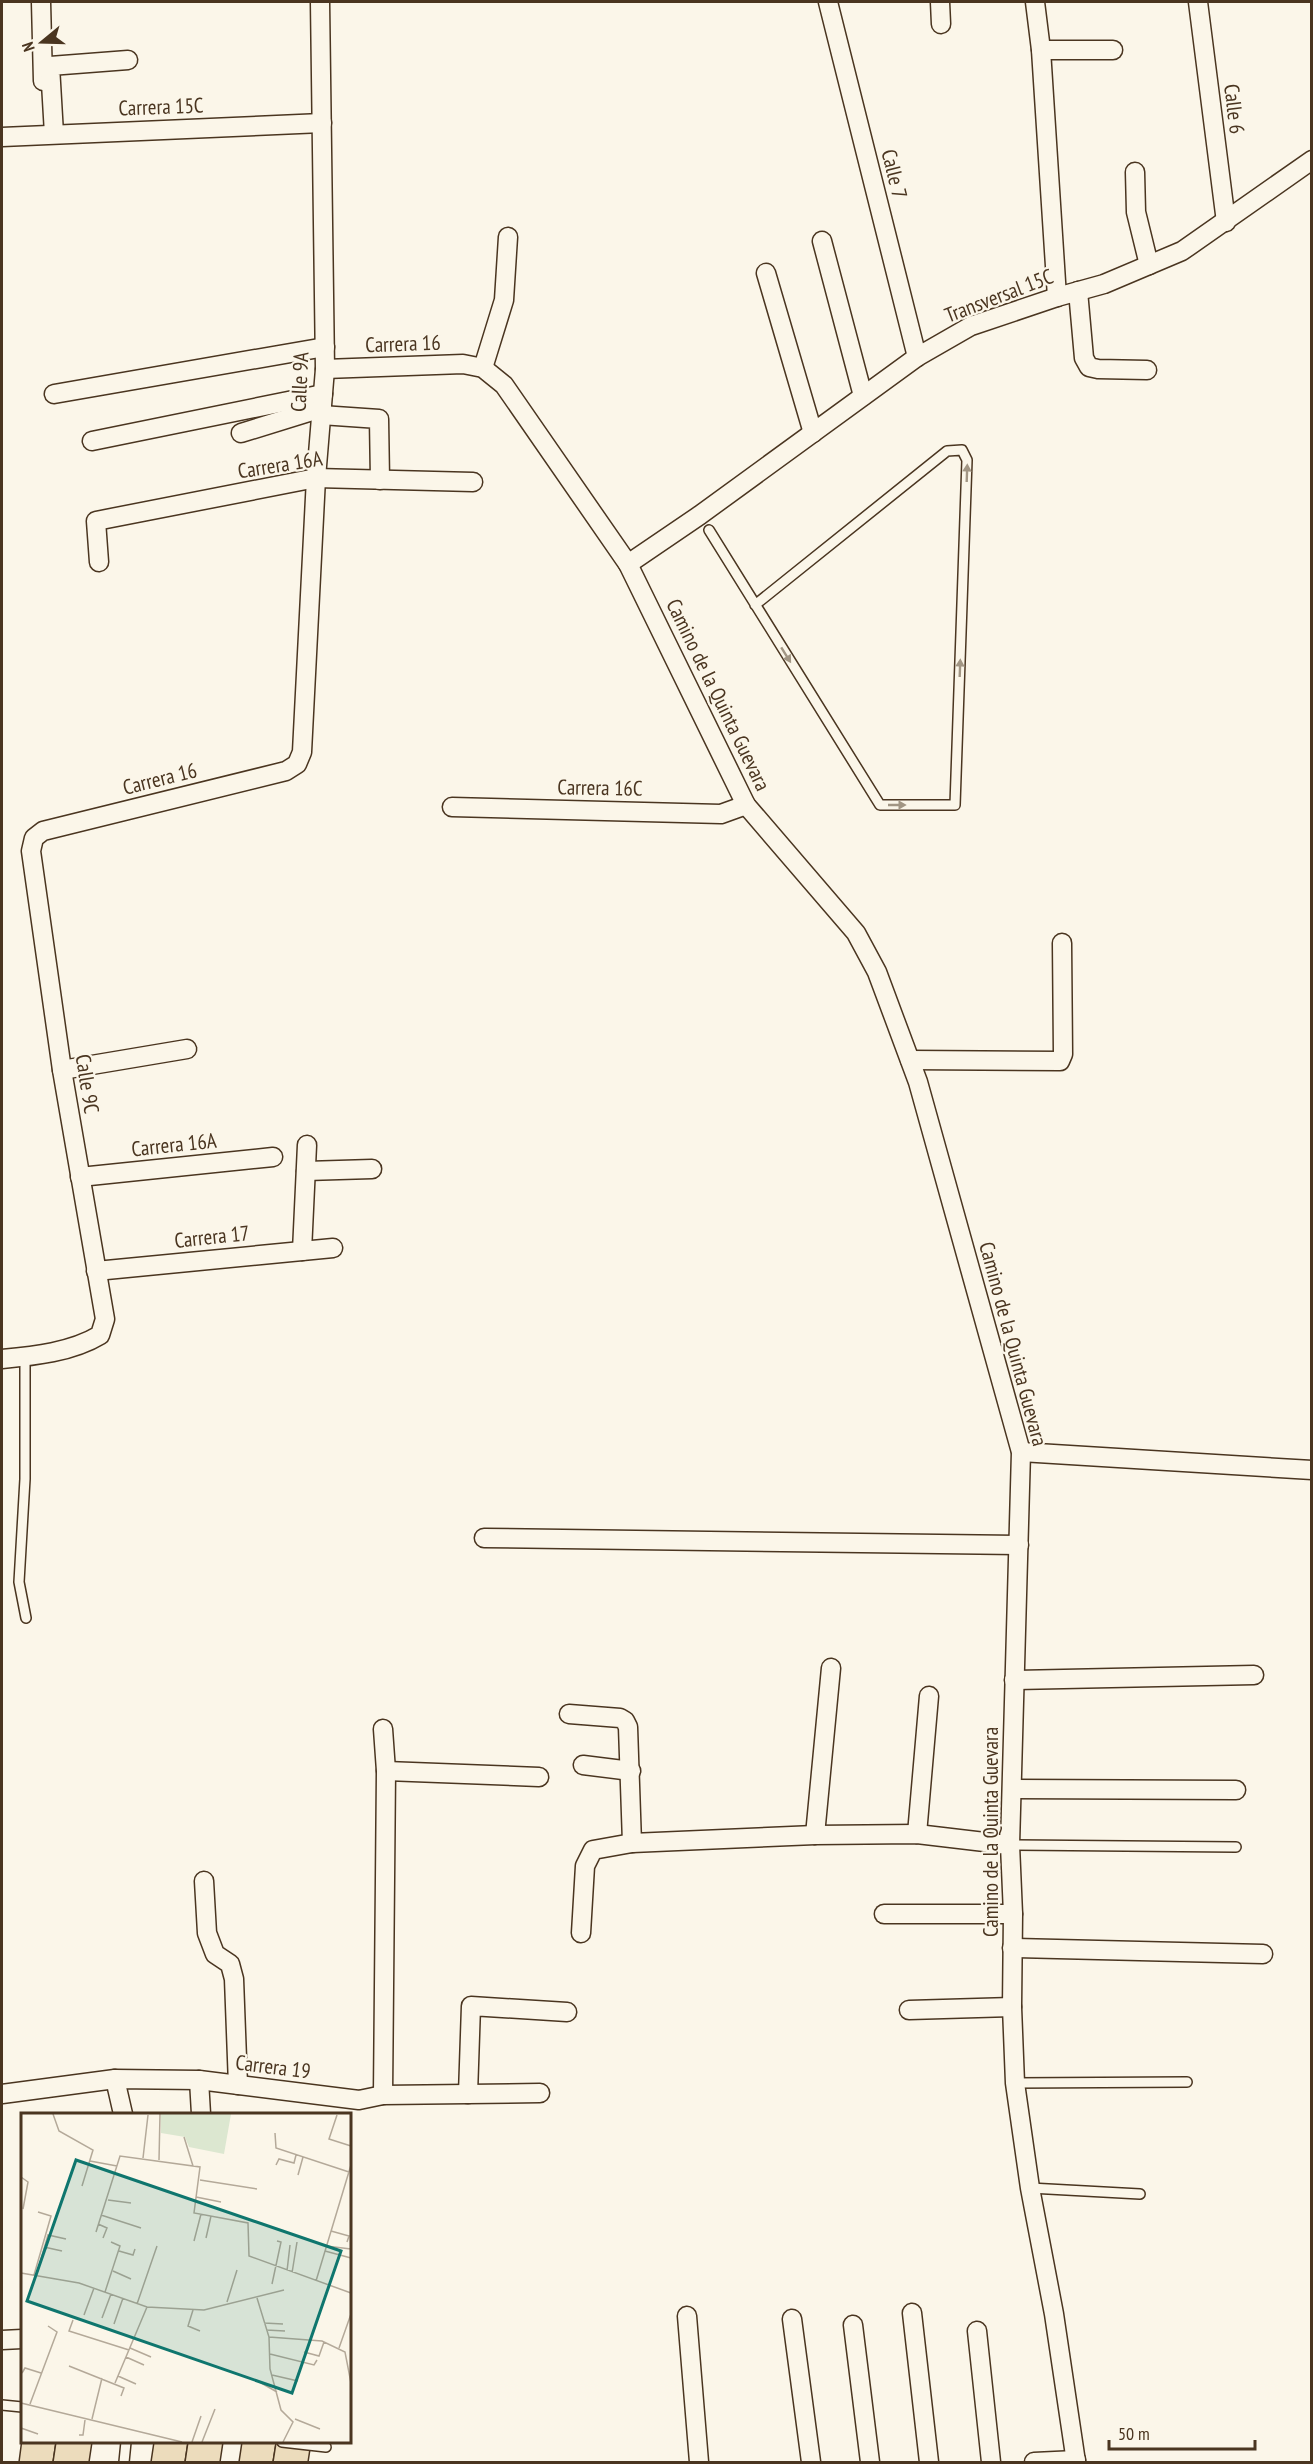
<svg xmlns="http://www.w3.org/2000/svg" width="1313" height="2464" viewBox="0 0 1313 2464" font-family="'PT Sans Narrow',sans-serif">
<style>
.building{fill:#ecdcbc;stroke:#4a3520;stroke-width:1.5}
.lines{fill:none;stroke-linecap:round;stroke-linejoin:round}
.service-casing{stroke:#4a3520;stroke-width:12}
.minor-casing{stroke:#4a3520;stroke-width:21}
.service{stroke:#fbf6e9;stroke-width:9}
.minor{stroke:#fbf6e9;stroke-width:18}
.oneway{fill:#a29684}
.labels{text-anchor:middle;stroke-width:4.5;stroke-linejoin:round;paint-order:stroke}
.street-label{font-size:21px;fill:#4a3520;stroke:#fbf6e9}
.inset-road{fill:none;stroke:#b4a999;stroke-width:1.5}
.view{fill:#0f766e;fill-opacity:0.15;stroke:#0f766e;stroke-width:3}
.inset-edge{fill:none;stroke:#4a3520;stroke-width:3}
</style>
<rect width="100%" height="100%" fill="#fbf6e9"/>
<g class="building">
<polygon points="22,2439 22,2442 56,2442 53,2462 19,2462"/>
<polygon points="56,2442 92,2442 89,2462 53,2462"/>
<polygon points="154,2442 188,2442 185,2462 151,2462"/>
<polygon points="188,2442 223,2442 220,2462 185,2462"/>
<polygon points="242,2442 276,2443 273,2462 239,2462"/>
<polygon points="276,2443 310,2449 308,2462 273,2462"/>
</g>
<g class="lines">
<g class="service-casing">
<g id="service">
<polyline points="709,530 880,805 955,805 967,460 962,450 947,451 755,605"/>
<polyline points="25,1356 25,1479 19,1582 26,1618"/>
<polyline points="1010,1845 1236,1847"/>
<polyline points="1015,2083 1187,2082"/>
<polyline points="1030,2188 1140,2194"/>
<polyline points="2,2405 22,2407"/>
<polyline points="282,2442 326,2447"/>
<polyline points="124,2462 126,2442"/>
</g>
</g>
<g class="minor-casing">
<g id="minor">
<polyline points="41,2 43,81"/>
<polyline points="828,2 917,357"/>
<polyline points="940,2 941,24"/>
<polyline points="1035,2 1041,50 1057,297"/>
<polyline points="1198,2 1226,222"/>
<polyline points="1041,50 1113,50"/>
<polyline points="54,134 50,66 128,60"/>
<polyline points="2,137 322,123"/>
<polyline points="1135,172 1136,212 1149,265"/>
<polyline points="822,241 863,396"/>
<polyline points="766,273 813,433"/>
<polyline points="1078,291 1084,358 1089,367 1098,369 1147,370"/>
<polyline points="483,368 504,300 508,237"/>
<polyline points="325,369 463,364 483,368 504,385 628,564 746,805 856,933 877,972 918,1082 1021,1452 1010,1845 1013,1914 1012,2007 1015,2083 1030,2188 1054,2314 1076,2462"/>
<polyline points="54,394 325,347"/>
<polyline points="321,415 379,419 380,480"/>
<polyline points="241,433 322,408"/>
<polyline points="92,441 323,394"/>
<polyline points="99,562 96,521 316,478 473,482"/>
<polyline points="628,564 700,515 917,357 971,326 1057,297 1104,284 1182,251 1312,160"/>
<polyline points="452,807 721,814 746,805"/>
<polyline points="910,1060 1060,1061 1063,1054 1062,943"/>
<polyline points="62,1070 187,1049"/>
<polyline points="306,1171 372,1169"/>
<polyline points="80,1177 273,1157"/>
<polyline points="302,1251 307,1145"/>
<polyline points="96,1271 333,1248"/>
<path d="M2,1359C34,1356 72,1352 100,1335L105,1319L62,1070L31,851L34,838L43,831L286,771L297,764L302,752L316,478L325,369L320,2"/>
<polyline points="1021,1452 1312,1470"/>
<polyline points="484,1538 1019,1545"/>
<polyline points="1014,1680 1254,1675"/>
<polyline points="569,1714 620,1718 625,1721 628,1727 632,1843"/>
<polyline points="583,1765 631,1771"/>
<polyline points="386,1771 539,1777"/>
<polyline points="1013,1789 1236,1790"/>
<polyline points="917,1834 929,1696"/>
<polyline points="815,1835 831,1668"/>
<polyline points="204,1881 207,1933 215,1954 230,1964 234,1979 238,2085"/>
<polyline points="884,1914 1013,1914"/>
<polyline points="581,1933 585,1866 593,1850 632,1843 815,1835 917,1834 1010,1845"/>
<polyline points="1012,1948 1263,1954"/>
<polyline points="909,2010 1012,2007"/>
<polyline points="115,2079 123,2114"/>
<polyline points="199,2080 201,2114"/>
<polyline points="2,2094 115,2079 199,2080 359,2100 383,2095 540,2093"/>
<polyline points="468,2094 471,2006 567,2012"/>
<polyline points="383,2095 386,1771 383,1729"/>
<polyline points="912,2313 929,2462"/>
<polyline points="687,2316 699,2462"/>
<polyline points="792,2319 811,2462"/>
<polyline points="853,2325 870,2462"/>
<polyline points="977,2331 991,2462"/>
<polyline points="2,2340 22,2339"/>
<polyline points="1034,2462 1076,2460"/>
</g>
</g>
<use href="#service" class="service"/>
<use href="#minor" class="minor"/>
</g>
<defs><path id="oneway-solid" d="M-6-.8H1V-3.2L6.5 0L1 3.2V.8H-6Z" transform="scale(1.5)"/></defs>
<g class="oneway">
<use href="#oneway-solid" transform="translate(967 473) rotate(-88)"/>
<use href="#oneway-solid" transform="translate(786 655) rotate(58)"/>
<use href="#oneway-solid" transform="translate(960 668) rotate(-88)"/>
<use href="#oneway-solid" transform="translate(897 805)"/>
</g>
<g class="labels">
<g class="street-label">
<text transform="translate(161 107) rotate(-2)" y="7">Carrera 15C</text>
<text transform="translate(1234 109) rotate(83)" y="7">Calle 6</text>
<text transform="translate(894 174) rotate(76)" y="7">Calle 7</text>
<text transform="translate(999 296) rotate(-21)" y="7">Transversal 15C</text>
<text transform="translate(403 344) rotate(-2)" y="7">Carrera 16</text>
<text transform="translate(300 382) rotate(-87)" y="7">Calle 9A</text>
<text transform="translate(280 465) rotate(-9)" y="7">Carrera 16A</text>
<text transform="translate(718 695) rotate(64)" y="7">Camino de la Quinta Guevara</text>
<text transform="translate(160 779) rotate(-14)" y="7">Carrera 16</text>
<text transform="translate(600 788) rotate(1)" y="7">Carrera 16C</text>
<text transform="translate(87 1084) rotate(81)" y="7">Calle 9C</text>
<text transform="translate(174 1145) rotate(-6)" y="7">Carrera 16A</text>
<text transform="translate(212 1237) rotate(-6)" y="7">Carrera 17</text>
<text transform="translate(1013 1344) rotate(75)" y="7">Camino de la Quinta Guevara</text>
<text transform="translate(991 1832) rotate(-90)" y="7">Camino de la Quinta Guevara</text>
<text transform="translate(273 2067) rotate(7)" y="7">Carrera 19</text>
</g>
</g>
<g transform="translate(21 2113)">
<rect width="330" height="330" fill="#fbf6e9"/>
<path d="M140,1H210L203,41L168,34L164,24L140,20Z" fill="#dce7d0"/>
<path class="inset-road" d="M32,1L38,18L72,37L61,73M316,2L308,26L330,33M254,20L255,35L328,59M163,24L172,53M122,45L127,2M138,47L139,1M69,48L96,53M255,52L258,46L273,50L275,42M277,62L282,44M0,64L7,69L2,96M179,67L236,76M175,84L200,89M87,87L110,90M80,102L120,115M77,111L86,115L82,125M310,118L328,123L326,129M75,119L99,43L179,54L173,100L227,110L228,143L330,180M185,125L190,103M173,128L180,101M305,133L330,136M23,134L41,138M98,138L112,142L114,136M304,138L330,145M92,158L110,166M266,158L269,132M0,160L58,170L126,194L183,197L263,177M271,160L276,129M13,162L30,103L17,99M15,163L27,122L45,126M295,168L330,52M251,171L260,129L256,128M84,179L99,133L90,129M236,185L248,224L249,256L260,297L272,309L262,329M206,189L216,157M116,191L136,133M172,197L167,213L179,218M63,202L73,175M81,205L90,181M52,207L48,218L108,237M243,210L262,211M93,211L102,185M245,217L264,218M248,224L301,228L324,239L330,270M109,235L130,244M318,235L330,201M283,239L298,243L303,229M249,241L293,252L296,247M105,244L123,252M48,253L103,275L100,283M1,260L4,255L20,260M251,262L277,268M97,263L115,271M235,267L256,279M94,270L126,194M0,290L161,329M9,291L36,219L27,213M71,306L81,265M274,306L299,316M0,315L17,321M58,322H62L64,307M171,329L180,303M181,329L194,296"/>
<path class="view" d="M55,47L320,138L271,280L6,188Z"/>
<rect width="330" height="330" class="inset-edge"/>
</g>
<rect width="1313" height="2464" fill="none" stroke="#4a3520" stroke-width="6"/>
<g transform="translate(42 42) rotate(251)" stroke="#fbf6e9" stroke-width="4.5" paint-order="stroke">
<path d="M0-4.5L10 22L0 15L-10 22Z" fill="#4a3520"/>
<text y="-9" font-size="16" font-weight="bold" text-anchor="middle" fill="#4a3520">N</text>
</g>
<path d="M1109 2440v9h146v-9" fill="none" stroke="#4a3520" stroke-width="3"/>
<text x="1118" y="2440" font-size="18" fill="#4a3520" stroke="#fbf6e9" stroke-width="4.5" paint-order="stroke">50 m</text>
</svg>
